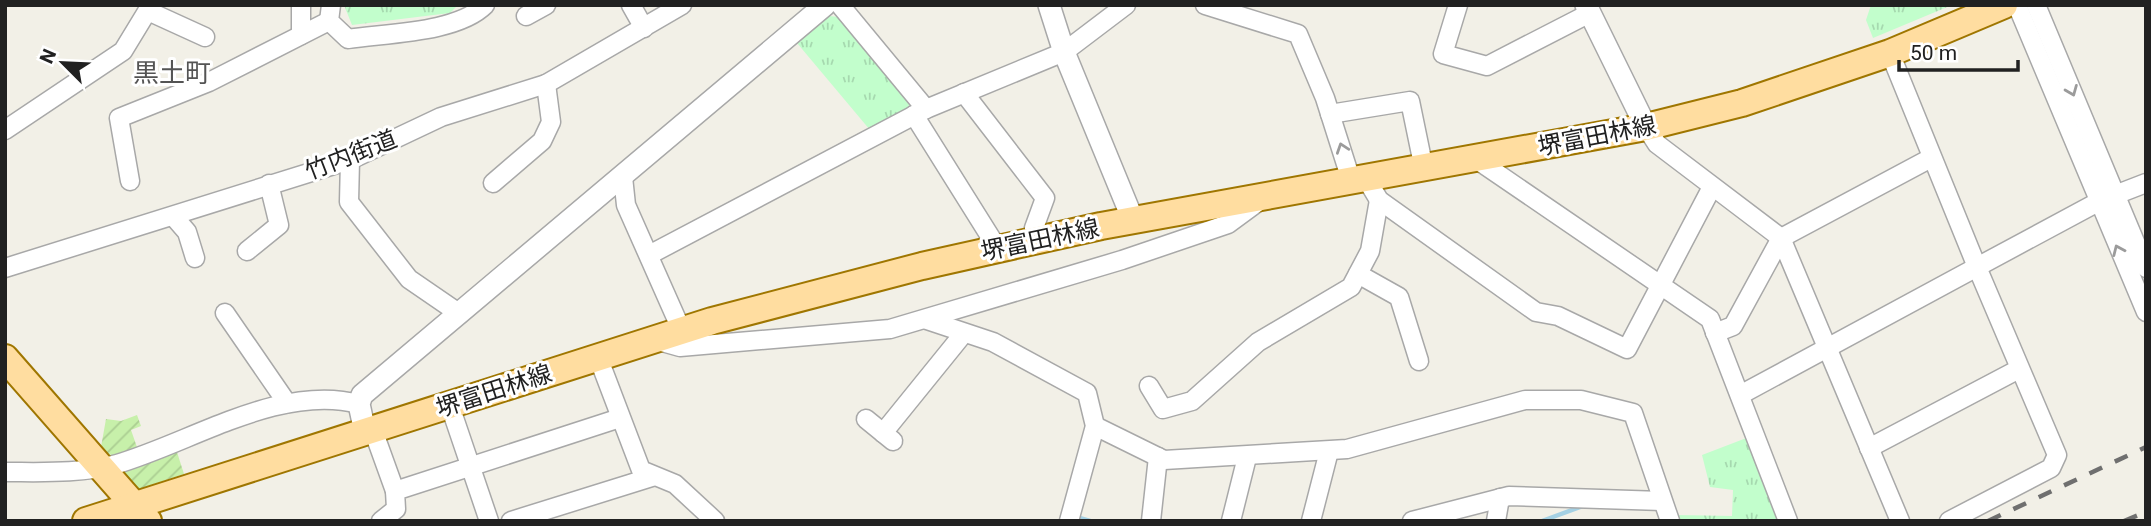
<svg xmlns="http://www.w3.org/2000/svg" width="2151" height="526" viewBox="0 0 2151 526" font-family="Roboto,'Noto Sans JP',sans-serif">
<style>
.park{fill:url(#park-tufts)}
.garden{fill:url(#garden-furrows)}
.lines{fill:none;stroke-linecap:round;stroke-linejoin:round}
.stream{stroke:#a4d0e3;stroke-width:4.5}
.minor-casing{stroke:#a8a8a8;stroke-width:21}
.tertiary-casing{stroke:#a8a8a8;stroke-width:24}
.primary-casing{stroke:#9f7600;stroke-width:30}
.minor{stroke:#fff;stroke-width:18}
.tertiary{stroke:#fff;stroke-width:21}
.primary{stroke:#ffdda0;stroke-width:26}
.rail{stroke:#6f6f6f;stroke-width:4.5;stroke-dasharray:14 14;stroke-linecap:butt}
.oneway{stroke:#9b9b9b}
.labels{text-anchor:middle;stroke-width:6;stroke-linejoin:round;paint-order:stroke}
.street-label{font-size:24px;fill:#212121;stroke:#fff}
.neighbourhood-label{font-size:26px;fill:#545454;stroke:#fff}
</style>
<defs>
<pattern id="park-tufts" width="24" height="20" patternUnits="userSpaceOnUse" patternTransform="scale(1.75)"><rect width="24" height="20" fill="#c2fecc"/><path d="M3 7l-1-3M5 7V3M7 7l1-3M15 17l-1-3M17 17v-4M19 17l1-3" fill="none" stroke="#a6d9af"/></pattern>
<pattern id="garden-furrows" width="10" height="10" patternUnits="userSpaceOnUse" patternTransform="scale(1.75)"><rect width="10" height="10" fill="#c7f0aa"/><path d="M-1 1l2-2M0 10L10 0M9 11l2-2" fill="none" stroke="#abce92"/></pattern>
</defs>
<rect width="100%" height="100%" fill="#f2f0e7"/>
<g class="park">
<polygon points="344,5 458,5 450,13 352,25"/>
<polygon points="1871,5 1952,5 1873,38 1866,20"/>
<polygon points="829,16 839,17 910,102 907,111 870,130 797,43"/>
<polygon points="1749,437 1781,521 1677,521 1675,515 1732,516 1733,490 1710,487 1702,455"/>
</g>
<g class="garden">
<path d="M137,415L141,426L131,430L138,450C123,455 112,461 101,447L106,419L121,421Z"/>
<polygon points="176,449 184,474 139,489 132,486 124,476 127,466"/>
</g>
<g class="lines">
<g class="stream">
<polyline points="1076,517 1090,521"/>
<polyline points="1542,521 1583,506"/>
</g>
<g class="minor-casing">
<g id="minor">
<path d="M331,5L329,21L348,39C386,33 457,33 485,5"/>
<polyline points="631,5 644,28"/>
<polyline points="840,5 926,109"/>
<polyline points="1205,5 1298,34 1325,98 1352,183"/>
<polyline points="1458,5 1443,54 1487,66 1590,13"/>
<polyline points="2017,5 2146,312"/>
<polyline points="2036,5 2146,268"/>
<polyline points="148,11 205,37"/>
<polyline points="526,16 546,5"/>
<polyline points="301,35 301,5"/>
<polyline points="964,93 1045,198 1034,228 1035,240"/>
<polyline points="1330,114 1410,101 1424,169"/>
<polyline points="914,115 998,249"/>
<polyline points="1646,127 1657,144 1781,238 1900,521"/>
<polyline points="5,130 123,51 151,5"/>
<polyline points="1476,159 1710,319 1788,521"/>
<polyline points="350,160 349,202 409,279 460,314"/>
<polyline points="623,177 626,205 681,329"/>
<polyline points="1367,180 1379,200 1536,312 1558,316 1627,349 1712,187"/>
<polyline points="130,181 119,118 209,82 329,21"/>
<polyline points="493,183 542,141 551,122 546,84"/>
<polyline points="2115,195 2146,183"/>
<polyline points="174,217 187,232 195,258"/>
<polyline points="247,251 279,225 269,184"/>
<polyline points="649,255 926,109 1064,52 1126,5"/>
<polyline points="5,268 350,160 441,117 546,84 682,5"/>
<polyline points="1358,274 1399,297 1419,361"/>
<polyline points="225,313 287,403"/>
<polyline points="927,320 993,342 1087,393 1095,426 1069,521"/>
<polyline points="1715,333 1733,326 1781,238 1931,158"/>
<polyline points="655,340 680,347 890,329 1122,260 1228,224 1262,199"/>
<polyline points="598,357 641,470 675,484 715,521"/>
<polyline points="1149,386 1163,409 1192,401 1258,342 1351,287 1370,251 1379,200"/>
<polyline points="1740,395 1977,267 1890,53"/>
<polyline points="450,406 489,521"/>
<polyline points="866,419 893,441"/>
<polyline points="1095,426 1164,460 1347,449 1525,400 1581,400 1633,413 1670,521"/>
<polyline points="373,430 395,491"/>
<polyline points="883,433 964,333"/>
<polyline points="1869,448 2019,369"/>
<path d="M5,472C42,472 81,474 117,464C192,442 281,383 359,404"/>
<polyline points="381,521 396,509 395,491 620,418"/>
<polyline points="511,521 652,477"/>
<polyline points="1151,521 1158,457"/>
<polyline points="1231,521 1247,457"/>
<polyline points="1311,521 1329,451"/>
<polyline points="1412,521 1509,496 1662,501"/>
<polyline points="1496,521 1500,498"/>
<polyline points="1949,521 2051,468 2057,455 1977,267 2098,202"/>
</g>
</g>
<g class="tertiary-casing">
<g id="tertiary">
<polyline points="1049,5 1064,52 1133,220"/>
<polyline points="1586,5 1646,127"/>
<polyline points="365,432 359,404 362,395 825,5"/>
</g>
</g>
<g class="primary-casing">
<g id="primary">
<polyline points="5,358 148,521"/>
<polyline points="86,521 712,321 922,266 1101,226 1646,127 1742,103 1890,53 2004,5"/>
</g>
</g>
<use href="#minor" class="minor"/>
<use href="#tertiary" class="tertiary"/>
<use href="#primary" class="primary"/>
<g class="rail">
<polyline points="1988,521 2146,447"/>
<polyline points="2124,521 2146,512"/>
</g>
</g>
<defs><path id="oneway-chevron" d="M-2-3.5L2.5 0L-2 3.5" fill="none" stroke-width="1.6" stroke-linecap="round" stroke-linejoin="round" transform="scale(1.75)"/></defs>
<g class="oneway">
<use href="#oneway-chevron" transform="translate(2072 91) rotate(68)"/>
<use href="#oneway-chevron" transform="translate(1342 148) rotate(-109)"/>
<use href="#oneway-chevron" transform="translate(2118 250) rotate(-114)"/>
</g>
<g class="labels">
<g class="street-label">
<text transform="translate(1597 136) rotate(-11)" y="8">堺富田林線</text>
<text transform="translate(351 155) rotate(-21)" y="8">竹内街道</text>
<text transform="translate(1040 240) rotate(-12)" y="8">堺富田林線</text>
<text transform="translate(494 391) rotate(-18)" y="8">堺富田林線</text>
</g>
<g class="neighbourhood-label">
<text x="172" y="82">黒土町</text>
</g>
</g>
<rect width="2151" height="526" fill="none" stroke="#212121" stroke-width="14"/>
<g transform="translate(63 63) rotate(294)" stroke="#ffffff" stroke-width="5" paint-order="stroke">
<path d="M0-5L12 26L0 18L-12 26Z" fill="#212121"/>
<text y="-10" font-size="19" font-weight="bold" text-anchor="middle" fill="#212121">N</text>
</g>
<path d="M1899 60v10h119v-10" fill="none" stroke="#212121" stroke-width="3.5"/>
<text x="1910" y="60" font-size="21" fill="#212121" stroke="#ffffff" stroke-width="5" paint-order="stroke">50 m</text>
</svg>
